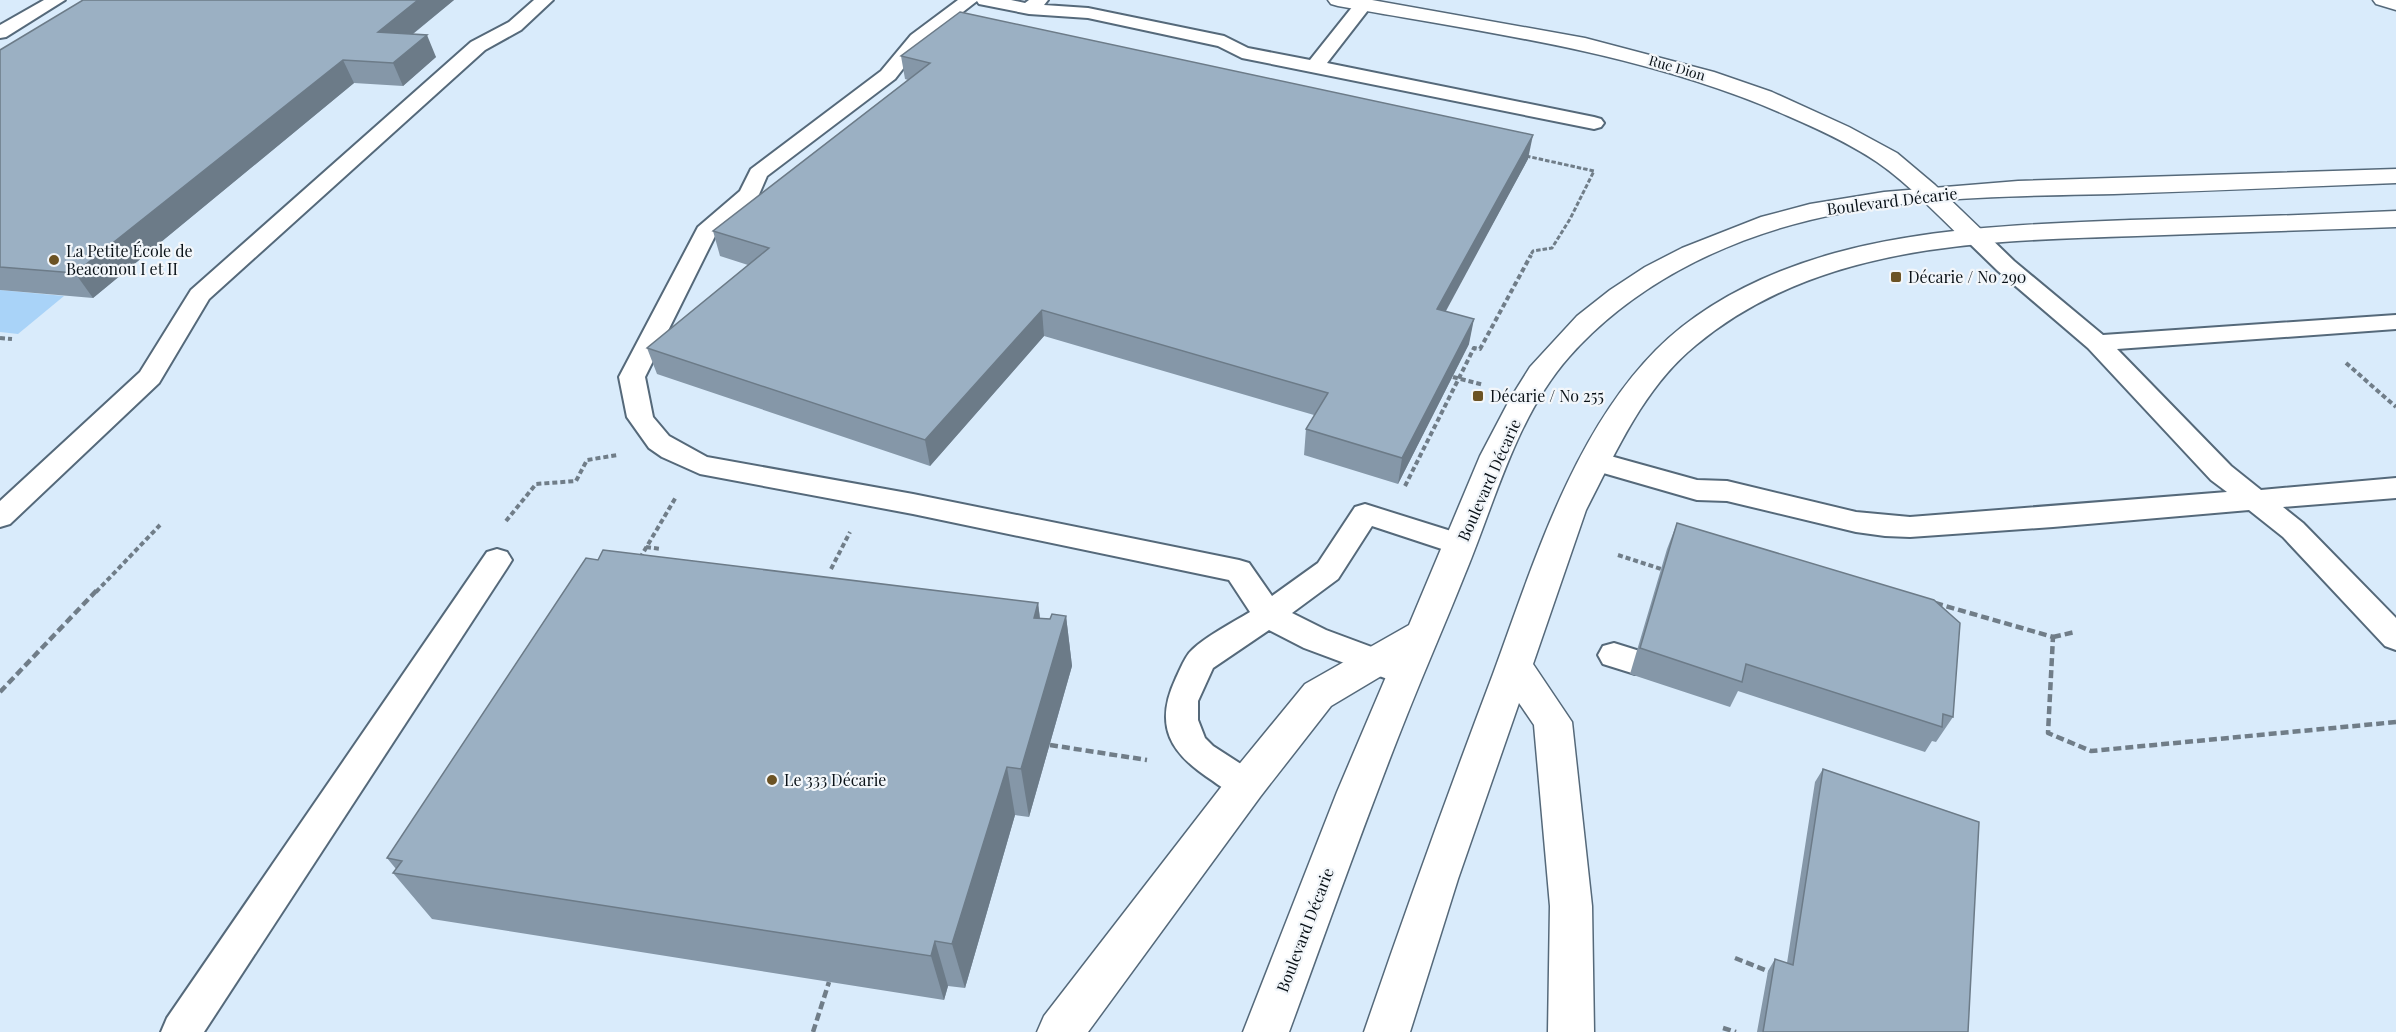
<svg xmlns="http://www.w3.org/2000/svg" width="2396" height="1032" viewBox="0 0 2396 1032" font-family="'Playfair Display',serif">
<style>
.green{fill:#a9d3f8}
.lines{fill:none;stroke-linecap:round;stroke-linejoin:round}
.lane-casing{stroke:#55697a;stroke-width:4}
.street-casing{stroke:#55697a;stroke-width:3}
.secondary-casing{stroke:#55697a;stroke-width:3}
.path-far2{stroke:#707d88;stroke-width:3;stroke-dasharray:4.5 2;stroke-linecap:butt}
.path-far1{stroke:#707d88;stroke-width:4;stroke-dasharray:5 3;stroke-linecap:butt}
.path{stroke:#707d88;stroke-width:4.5;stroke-dasharray:8 4;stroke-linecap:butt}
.lane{fill:#fff;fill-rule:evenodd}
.street{fill:#fff;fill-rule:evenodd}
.secondary{fill:#fff;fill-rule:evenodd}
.wall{fill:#8597a8}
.shaded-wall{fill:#6c7b88}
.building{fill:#9bb0c3;stroke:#6c7b88;stroke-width:1.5}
.poi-dot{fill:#6c5324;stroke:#f2f6fa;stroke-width:2}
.labels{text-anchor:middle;stroke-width:4.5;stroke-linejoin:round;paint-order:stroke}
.far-street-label{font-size:14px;fill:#091117;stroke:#f2f6fa}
.street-label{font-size:16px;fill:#091117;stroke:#f2f6fa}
.poi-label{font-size:16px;fill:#091117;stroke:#f2f6fa;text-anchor:start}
</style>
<rect width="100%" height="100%" fill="#d9ebfb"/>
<polygon class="green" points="0,290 64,296 18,334 0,332"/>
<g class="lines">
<g class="lane-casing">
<g id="lane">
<polygon points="44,0 65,0 6,37 0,38 0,25"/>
<polygon points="534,0 553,0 521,30 485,50 209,299 159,383 10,524 0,527 0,501 140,372 191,290 471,42 509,22"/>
<path d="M958,0H1011L1025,3L1029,0H1048L1044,5L1088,8L1224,36L1248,48L1310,60L1357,1L1364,0L1372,5L1327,63L1594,117L1601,119L1604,123L1601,127L1594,129L1242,58L1218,46L1088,18L1029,14L979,4L977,1L923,43L895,79L767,176L757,199L718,230L645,377L653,417L669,436L707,457L913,494L1239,560L1249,563L1272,596L1318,563L1355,507L1365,504L1470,537L1475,544L1470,551L1460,555L1372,526L1338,579L1292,613L1326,630L1404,659L1409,668L1404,677L1393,681L1382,677L1304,648L1269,630L1213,668L1198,701V720L1205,738L1213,746L1258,775L1263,785L1258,795C1238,802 1229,792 1213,781C1171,754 1153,727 1176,678C1180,670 1185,656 1192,650C1206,636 1232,623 1250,612L1229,580L913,514L700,474L662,457L649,448L627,417L619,377L698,227L740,191L751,169L881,71L911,35Z"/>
<polygon points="1974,228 1982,230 2014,261 2103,335 2396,315 2396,329 2117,349 2231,466 2261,490 2396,478 2396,498 2283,507 2303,523 2396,618 2396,650 2385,646 2283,537 2249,510 2053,527 1910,537 1885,536 1856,532 1727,501 1697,500 1586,468 1582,461 1586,454 1596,452 1697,480 1727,481 1856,512 1910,517 2227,492 2211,480 2088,348 1998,271 1966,240 1963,235 1966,230"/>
<polygon points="497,549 507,552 512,560 507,568 204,1032 161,1032 167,1018 487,552"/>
<polygon points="1614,643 1646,653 1651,662 1646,671 1635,674 1603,664 1598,655 1603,646"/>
</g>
</g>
<g class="street-casing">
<path id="street" d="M1328,0H1372L1585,38L1714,72L1772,92L1849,127L1897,153L1935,185L1987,235L1983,241L1974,243L1965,241C1936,214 1909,184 1877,162C1849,143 1818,129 1788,116C1646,53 1490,33 1338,6L1331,4Z"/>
</g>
<g class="secondary-casing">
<g id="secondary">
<polygon points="2373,0 2396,0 2396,10 2376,4"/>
<path d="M2396,169V183C2302,187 2208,191 2114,194C2013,196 1909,196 1810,220C1719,242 1631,287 1569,357C1516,417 1495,502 1465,574C1446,622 1426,667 1407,715C1365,820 1328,926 1289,1032H1243L1337,792L1388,672L1331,706L1260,797L1088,1032H1037L1044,1016L1232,773L1305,684L1409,625L1480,456L1510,399L1530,367L1577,316L1610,290L1645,267L1682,248L1761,217L1810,204L1884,192L2018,181Z"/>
<path d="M2396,211V227C2310,230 2223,233 2137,236C1984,241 1819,243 1696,345C1644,387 1616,452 1586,510L1533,664L1572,722L1592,906L1594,1032H1548L1550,906L1534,725L1519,703L1458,879L1410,1032H1364C1405,912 1448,793 1493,674C1533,565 1572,435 1656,350C1704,302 1770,271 1835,253C1931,227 2031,224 2130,220C2218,218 2307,215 2396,211Z"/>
</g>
</g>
<polyline class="path-far2" points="1526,156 1594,171 1570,219 1552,248 1533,251 1530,256"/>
<g class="path-far1">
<polyline points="0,338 12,339"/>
<polyline points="2346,363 2396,407"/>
<polyline points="1453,377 1484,385"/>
<polyline points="1405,486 1474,348 1480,349 1531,255"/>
<polyline points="506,521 536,484 576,481 587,460 618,455"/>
<polyline points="646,547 661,549"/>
<polyline points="1618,555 1661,569"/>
<polyline points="640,558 676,497"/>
<polyline points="831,569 850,532"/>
<polyline points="96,592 160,525"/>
</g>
<g class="path">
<polyline points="1935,603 2053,637 2048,733 2091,751 2396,722"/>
<polyline points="2053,637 2075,632"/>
<polyline points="0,692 97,590"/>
<polyline points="1050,745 1147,760"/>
<polyline points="1735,958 1770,972"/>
<polyline points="1723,1028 1736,1032"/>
<polyline points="813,1032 829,982"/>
</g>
<use href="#lane" class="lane"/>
<use href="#street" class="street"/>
<use href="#secondary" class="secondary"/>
</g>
<g class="wall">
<polygon points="454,0 413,34 436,57 403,86 354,83 93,298 0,290 0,50"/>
<polygon points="901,56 1528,159 1445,311 1469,344 1398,484 1304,455 1306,429 1314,415 1044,336 930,466 657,374 647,348 748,265 720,256 713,231 908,80 905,79"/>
<polygon points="1677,523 1953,717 1936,742 1932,741 1925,752 1738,691 1730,707 1630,674 1667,549"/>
<polygon points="1038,603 1040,618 1050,619 1066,616 1072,666 1029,817 1015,815 965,988 948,986 944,1000 432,919 393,873 396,869 387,858"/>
<polygon points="1823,769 1968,1032 1757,1032 1768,971 1775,959 1787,963 1815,782"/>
</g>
<g class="shaded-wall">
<polygon points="418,0 454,0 388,54 378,32"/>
<polygon points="427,35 436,57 403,86 393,63"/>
<polygon points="343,60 354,83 93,298 75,273"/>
<polygon points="1533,135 1528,159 1433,335 1437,309"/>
<polygon points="1042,310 1044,336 930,466 925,440"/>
<polygon points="1474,319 1469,344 1398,484 1402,458"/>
<polygon points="1038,603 1044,654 1034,618"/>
<polygon points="1066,616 1072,666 1029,817 1021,769"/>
<polygon points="1007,767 1015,815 965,988 952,944"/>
<polygon points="935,941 948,986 944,1000 931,956"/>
</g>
<g class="building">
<polygon points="83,0 418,0 378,32 427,35 393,63 343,60 75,273 0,267 0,50"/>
<polygon points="960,12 1533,135 1437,309 1474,319 1402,458 1306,429 1328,393 1042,310 925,440 647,348 769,248 713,231 930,63 901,56"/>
<polygon points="1677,523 1934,600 1960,623 1953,717 1943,714 1942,727 1746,664 1742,682 1640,648"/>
<polygon points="603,550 1038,603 1034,618 1050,619 1052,614 1066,616 1021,769 1007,767 952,944 935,941 931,956 393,873 402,861 387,858 586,558 598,560"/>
<polygon points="1823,769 1979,822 1968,1032 1763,1032 1775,959 1793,965"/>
</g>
<g class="poi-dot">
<circle cx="54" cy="260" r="6"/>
<rect x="1890" y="271" width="12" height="12" rx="3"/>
<rect x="1472" y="390" width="12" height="12" rx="3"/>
<circle cx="772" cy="780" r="6"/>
</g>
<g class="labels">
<g class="far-street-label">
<text transform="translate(1677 68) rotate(16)" y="5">Rue Dion</text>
</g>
<g class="street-label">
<text transform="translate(1892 201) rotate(-7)" y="6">Boulevard Décarie</text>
<text transform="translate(1489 480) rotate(-66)" y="6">Boulevard Décarie</text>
<text transform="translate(1305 930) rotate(-69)" y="6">Boulevard Décarie</text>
</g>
<g class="poi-label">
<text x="66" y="257">La Petite École de<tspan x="66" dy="18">Beaconou I et II</tspan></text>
<text x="1908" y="283">Décarie / No 290</text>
<text x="1490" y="402">Décarie / No 255</text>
<text x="784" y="786">Le 333 Décarie</text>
</g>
</g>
</svg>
